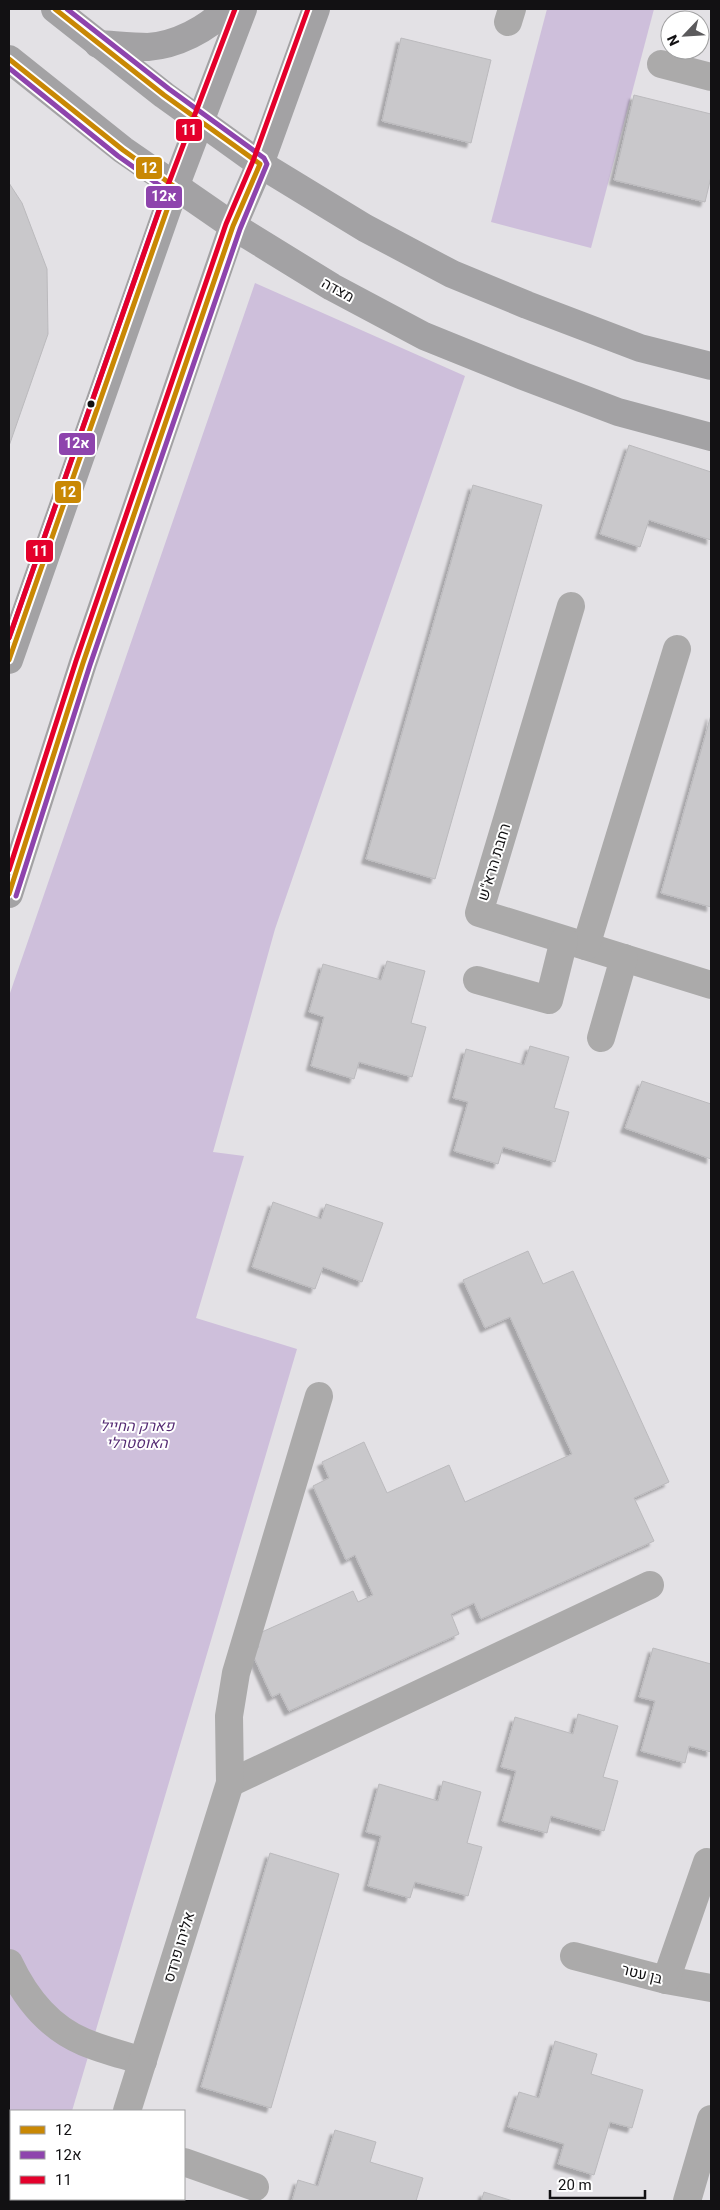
<svg xmlns="http://www.w3.org/2000/svg" width="720" height="2210" viewBox="0 0 720 2210" font-family="Georgia,Heebo,serif">
<style>
.green{fill:#cebfdb}
.building{fill:#c9c8cb;stroke:#bbbabd;filter:url(#shadow)}
.lines{fill:none;stroke-linecap:round;stroke-linejoin:round}
.minor{stroke:#abaaaa;stroke-width:28}
.major{stroke:#a3a2a4;stroke-width:28}
.bus-1-casing{stroke:#fff;stroke-width:9}
.bus-2-casing{stroke:#fff;stroke-width:9}
.bus-3-casing{stroke:#fff;stroke-width:9}
.bus-1{stroke:#c98804;stroke-width:5}
.bus-2{stroke:#8e44ad;stroke-width:5}
.bus-3{stroke:#e4002b;stroke-width:5}
.bus-dot{fill:#121113;stroke:#fff;stroke-width:2}
.labels{text-anchor:middle;stroke-width:4;stroke-linejoin:round;paint-order:stroke}
.street-label{font-size:15px;fill:#121113;stroke:#fff}
.park-label{font-size:15px;font-style:italic;fill:#562c74;stroke:#fff}
.line-badge{stroke:#fff;stroke-width:2}
.badge-label{font-size:14px;text-anchor:middle;font-weight:bold;fill:#fff}
</style>
<defs>
<filter id="shadow"><feDropShadow dx="-4.5" dy="4.5" stdDeviation="1" flood-color="#0004"/></filter>
</defs>
<rect width="100%" height="100%" fill="#e3e1e5"/>
<g class="green">
<polygon points="547,9 654,9 591,248 491,222"/>
<polygon points="255,283 465,376 275,929 213,1152 244,1156 196,1318 297,1349 72,2111 11,2111 11,2127 9,2126 9,996"/>
</g>
<g class="building">
<polygon points="401,38 491,60 471,143 382,121"/>
<polygon points="634,95 711,114 711,177 705,202 614,180"/>
<polygon points="9,183 22,203 47,269 48,334 9,446"/>
<polygon points="629,445 711,472 711,540 649,520 640,547 600,534"/>
<polygon points="473,485 542,505 435,879 366,859"/>
<polygon points="711,715 711,907 661,893"/>
<polygon points="387,961 425,971 411,1023 426,1027 412,1077 359,1062 354,1079 311,1066 324,1017 309,1012 323,964 381,980"/>
<polygon points="530,1046 569,1057 554,1108 569,1112 555,1162 503,1147 498,1164 454,1151 468,1102 453,1098 466,1049 524,1065"/>
<polygon points="642,1081 711,1104 711,1159 625,1128"/>
<polygon points="273,1202 321,1219 326,1204 383,1223 362,1282 323,1267 315,1289 252,1267"/>
<polygon points="528,1251 543,1284 573,1271 669,1482 634,1498 654,1541 481,1619 474,1603 451,1614 459,1634 289,1711 280,1693 272,1697 251,1651 259,1647 253,1636 353,1591 358,1602 373,1595 355,1555 346,1560 313,1486 329,1478 322,1462 364,1442 387,1493 449,1465 465,1502 572,1454 510,1317 485,1328 463,1280"/>
<polygon points="653,1648 711,1664 711,1752 689,1746 685,1763 641,1751 655,1701 639,1697"/>
<polygon points="578,1714 618,1726 603,1777 618,1781 604,1831 551,1816 547,1833 502,1821 516,1771 501,1767 515,1717 573,1734"/>
<polygon points="443,1781 481,1792 467,1843 482,1847 468,1896 415,1882 410,1898 368,1886 381,1836 366,1832 379,1784 438,1801"/>
<polygon points="270,1853 339,1874 271,2108 201,2087"/>
<polygon points="555,2041 597,2054 591,2074 643,2090 632,2128 610,2122 594,2175 558,2164 564,2144 508,2127 519,2092 539,2098"/>
<polygon points="335,2130 376,2142 370,2162 423,2178 416,2201 292,2201 298,2180 318,2186"/>
<polygon points="484,2192 513,2201 481,2201"/>
</g>
<g class="lines">
<g class="minor">
<polyline points="508,22 512,9"/>
<polyline points="661,64 711,77"/>
<polyline points="571,606 479,913 711,985"/>
<polyline points="586,946 677,649"/>
<polyline points="477,980 549,1000 564,940"/>
<polyline points="601,1038 624,958"/>
<polyline points="230,1783 650,1585"/>
<polyline points="574,1956 666,1980 711,1988"/>
<path d="M9,1963C25,1997 48,2027 84,2042C103,2050 124,2055 143,2061"/>
<polyline points="666,1980 707,1862"/>
<polyline points="127,2111 230,1783 229,1716 236,1673 319,1396"/>
<polyline points="184,2162 255,2187"/>
<polyline points="9,2171 11,2173"/>
<polyline points="62,2199 67,2201"/>
<polyline points="99,2201 100,2199"/>
<polyline points="687,2201 711,2119"/>
</g>
<g class="major">
<polyline points="55,9 164,95 260,164 365,228 452,274 527,305 640,348 711,366"/>
<path d="M98,44C115,45 132,47 148,47C176,45 208,29 226,9"/>
<polyline points="9,59 123,150 233,226 332,287 424,336 523,376 618,412 711,437"/>
<polyline points="9,660 175,187 243,9"/>
<polyline points="9,894 83,663 233,226 260,164 316,9"/>
</g>
<g class="bus-1-casing">
<g id="bus-1">
<polyline points="9,59 123,150 175,187 9,660"/>
<polyline points="9,894 83,663 233,226 260,164 164,95 55,9"/>
</g>
</g>
<g class="bus-2-casing">
<g id="bus-2">
<polyline points="9,68 118,156 166,190 9,638"/>
<polyline points="16,896 90,665 240,229 267,164 264,158 169,89 67,9"/>
</g>
</g>
<g class="bus-3-casing">
<g id="bus-3">
<polyline points="9,638 168,185 235,9"/>
<polyline points="9,870 76,661 226,224 253,161 308,9"/>
</g>
</g>
<use href="#bus-1" class="bus-1"/>
<use href="#bus-2" class="bus-2"/>
<use href="#bus-3" class="bus-3"/>
</g>
<circle class="bus-dot" cx="91" cy="404" r="4.5"/>
<g class="labels">
<g class="street-label">
<text transform="translate(338 290) rotate(29)" y="5">מצדה</text>
<text transform="translate(494 862) rotate(-73)" y="5">רחבת הרא"ש</text>
<text transform="translate(179 1947) rotate(-73)" y="5">אליהו פרדס</text>
<text transform="translate(642 1974) rotate(14)" y="5">בן עטר</text>
</g>
<g class="park-label">
<text x="137" y="1431">פארק החייל<tspan x="137" dy="17">האוסטרלי</tspan></text>
</g>
</g>
<g class="line-badge">
<rect x="175" y="118" width="28" height="24" rx="5" fill="#e4002b"/>
<rect x="135" y="156" width="28" height="24" rx="5" fill="#c98804"/>
<rect x="145" y="185" width="38" height="24" rx="5" fill="#8e44ad"/>
<rect x="58" y="432" width="38" height="24" rx="5" fill="#8e44ad"/>
<rect x="54" y="480" width="28" height="24" rx="5" fill="#c98804"/>
<rect x="25" y="539" width="29" height="24" rx="5" fill="#e4002b"/>
</g>
<g class="badge-label">
<text x="189" y="135">11</text>
<text x="149" y="173">12</text>
<text x="164" y="201">12א</text>
<text x="77" y="448">12א</text>
<text x="68" y="497">12</text>
<text x="40" y="556">11</text>
</g>
<rect width="720" height="2210" fill="none" stroke="#121113" stroke-width="20"/>
<rect x="10" y="2110" width="175" height="90" fill="#ffffff" stroke="#a0a0a1"/>
<rect x="20" y="2126" width="25" height="8" fill="#c98804" stroke="#a0a0a1"/>
<text x="55" y="2135" font-size="15" fill="#121113">12</text>
<rect x="20" y="2151" width="25" height="8" fill="#8e44ad" stroke="#a0a0a1"/>
<text x="55" y="2160" font-size="15" fill="#121113">12א</text>
<rect x="20" y="2176" width="25" height="8" fill="#e4002b" stroke="#a0a0a1"/>
<text x="55" y="2185" font-size="15" fill="#121113">11</text>
<g transform="translate(685 35) rotate(245)"><circle r="24" fill="#ffffff" stroke="#a0a0a1"/>
<path d="M0-4L9 19L0 12L-9 19Z" fill="#5b5a5c"/>
<text y="-8" font-size="14" font-weight="bold" text-anchor="middle" fill="#121113">N</text>
</g>
<path d="M550 2190v8h95v-8" fill="none" stroke="#121113" stroke-width="2.5"/>
<text x="558" y="2190" font-size="15" fill="#121113" stroke="#ffffff" stroke-width="4" paint-order="stroke">20 m</text>
</svg>
